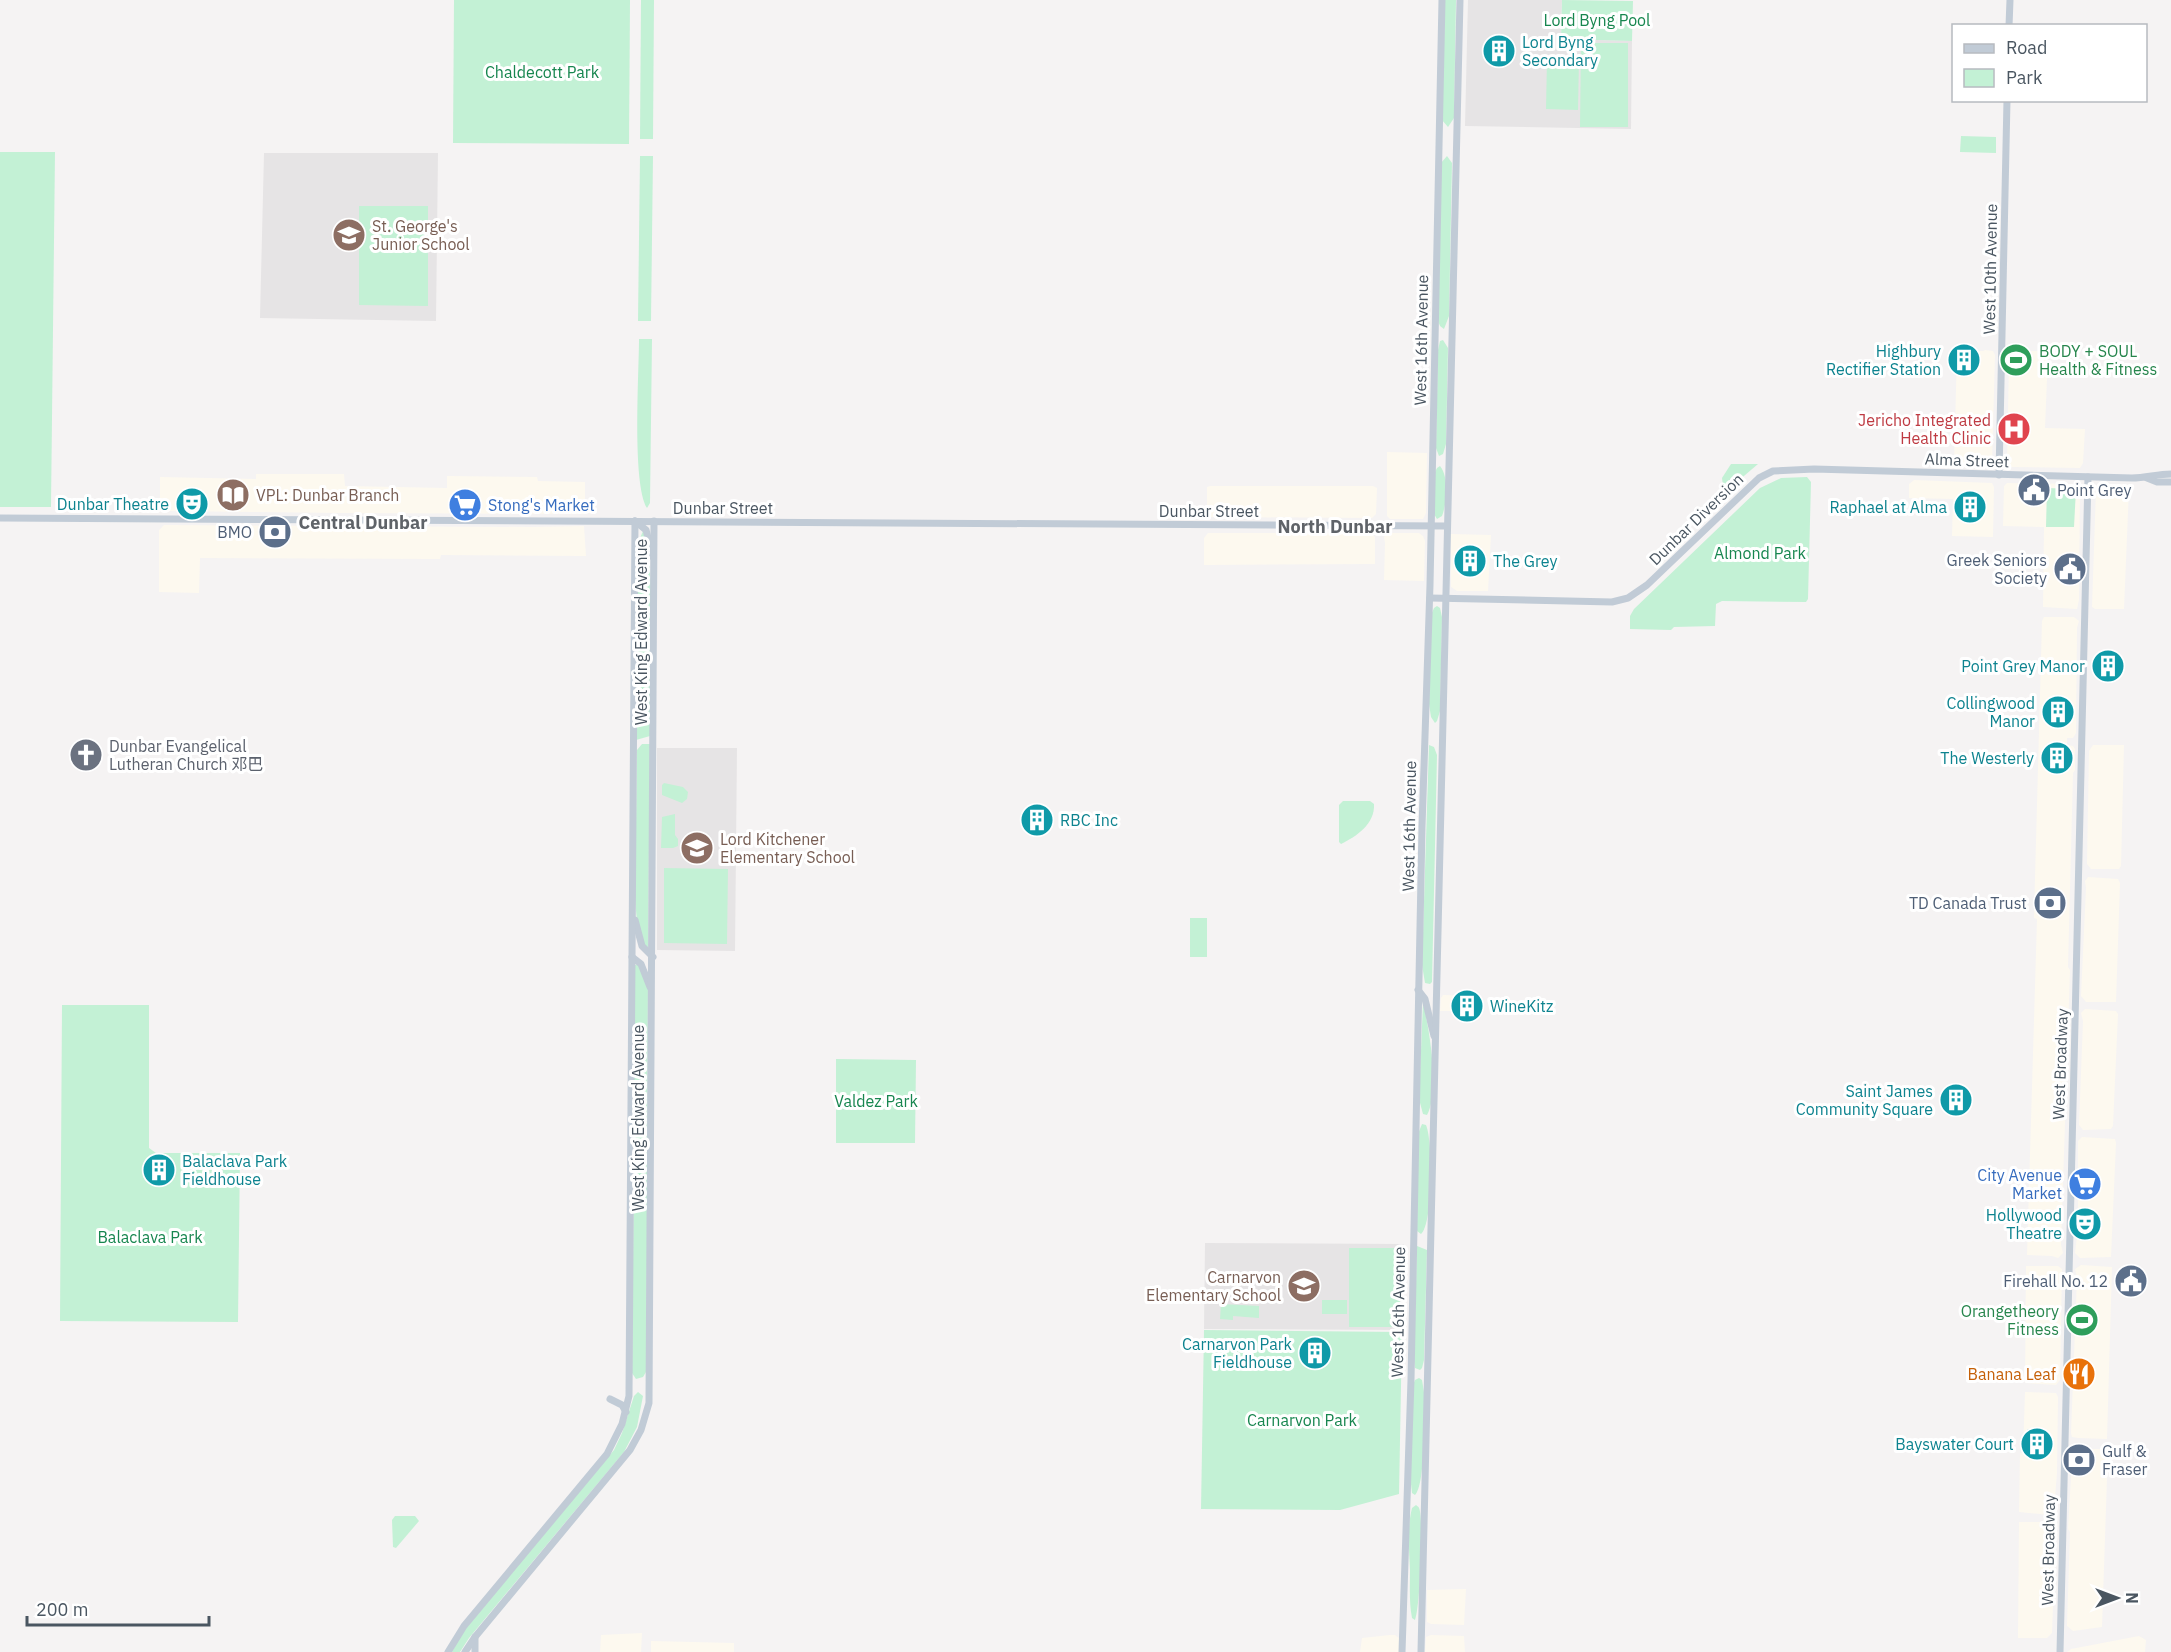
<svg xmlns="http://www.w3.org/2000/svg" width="2171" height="1652" viewBox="0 0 2171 1652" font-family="'IBM Plex Sans','Noto Sans SC',sans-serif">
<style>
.commercial{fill:#fdf9ef}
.education{fill:#e6e4e5}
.green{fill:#c3f1d5}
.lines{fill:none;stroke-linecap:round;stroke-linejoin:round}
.secondary{stroke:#c1cbd6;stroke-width:7}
.labels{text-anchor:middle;stroke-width:6;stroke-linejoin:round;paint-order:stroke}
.park-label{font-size:16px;fill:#17864f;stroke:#fff}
.culture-label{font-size:16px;fill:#0d838f;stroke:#fff;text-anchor:end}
.education-label{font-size:16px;fill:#785e54;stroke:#fff;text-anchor:start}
.street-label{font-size:16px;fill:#4a5661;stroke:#fff}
.leisure-label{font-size:16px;fill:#27864d;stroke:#fff;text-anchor:start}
.health-label{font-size:16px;fill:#be3a42;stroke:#fff;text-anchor:end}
.service-label{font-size:16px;fill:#4e5e75;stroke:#fff;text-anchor:end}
.shop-label{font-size:16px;fill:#366cbe;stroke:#fff;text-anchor:start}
.worship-label{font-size:16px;fill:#5b616d;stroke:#fff;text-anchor:start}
.food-label{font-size:16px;fill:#c56008;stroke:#fff;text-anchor:end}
.neighbourhood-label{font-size:18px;font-weight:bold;fill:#5f6368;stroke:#fff}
</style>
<rect width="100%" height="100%" fill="#f5f3f3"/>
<g class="commercial">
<polygon points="1985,350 1993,351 1995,355 1992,463 1989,467 1954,466 1957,351 1983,351"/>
<polygon points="2016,351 2044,351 2048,354 2045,428 2085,429 2083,463 2080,468 2012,467 2007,464 2009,359"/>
<polygon points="1387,452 1427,453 1426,513 1423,519 1390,519 1387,516"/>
<polygon points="256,474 344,474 345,486 447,488 447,476 537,477 538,481 585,482 585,510 583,514 339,513 165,511 160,508 160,477 256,479"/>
<polygon points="1914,480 1992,483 1994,487 1993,537 1952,536 1953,499 1909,498 1909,484"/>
<polygon points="2007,483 2076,484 2080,487 2079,600 2077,609 2043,607 2044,527 2003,526 2004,486"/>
<polygon points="2101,484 2128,485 2129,488 2124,609 2095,609 2092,607 2096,489"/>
<polygon points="1210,486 1373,486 1377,488 1376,514 1372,518 1211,517 1207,513 1207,487"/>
<polygon points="164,525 532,527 584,526 586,556 441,555 440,559 200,558 199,593 159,592 159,530"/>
<polygon points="1208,533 1371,533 1375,537 1375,564 1204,565 1204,538"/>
<polygon points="1388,533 1419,533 1423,536 1425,541 1424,581 1384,580 1385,543 1384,537"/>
<polygon points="1451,534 1491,535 1488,591 1457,591 1451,587"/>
<polygon points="2044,617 2074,617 2079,621 2077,628 2076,733 2073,738 2067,738 2067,745 2073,746 2075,749 2075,770 2073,773 2068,967 2070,970 2061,1245 2063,1253 2058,1258 2052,1256 2027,1255 2037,919 2034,918 2035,878 2042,621"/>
<polygon points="2093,745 2124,745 2121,866 2119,869 2091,869 2087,864 2089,751"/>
<polygon points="2088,877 2118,879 2120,883 2116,1002 2086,1002 2081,996 2086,888 2085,881"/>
<polygon points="1443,995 1479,996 1480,1011 1440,1011 1441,998"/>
<polygon points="2085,1009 2116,1011 2118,1014 2113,1126 2111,1129 2083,1130 2079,1125 2083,1021 2081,1013"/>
<polygon points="2082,1137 2115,1139 2116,1143 2111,1257 2080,1258 2075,1253 2078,1228 2078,1141"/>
<polygon points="2081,1265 2112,1267 2107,1439 2078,1438 2072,1437 2071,1433 2077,1278 2075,1269"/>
<polygon points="2026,1266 2058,1266 2062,1269 2060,1380 2056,1385 2025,1383"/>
<polygon points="2025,1392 2056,1393 2058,1397 2057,1473 2054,1510 2050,1515 2019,1512 2020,1453 2023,1452"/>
<polygon points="2075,1444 2082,1445 2085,1449 2108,1449 2102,1627 2073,1631 2067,1626 2070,1532 2068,1529 2072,1459 2070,1447"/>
<polygon points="2019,1522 2050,1522 2056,1526 2052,1633 2047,1638 2018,1638"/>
<polygon points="1466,1589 1464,1625 1431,1624 1427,1622 1427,1590"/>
<polygon points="642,1633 641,1652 600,1652 601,1635"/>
<polygon points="1390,1635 1395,1635 1399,1638 1399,1652 1360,1652 1362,1638"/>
<polygon points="1431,1635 1464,1636 1465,1652 1425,1652 1426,1637"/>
<polygon points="2139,1636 2146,1640 2145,1652 2067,1652 2071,1649"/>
<polygon points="651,1641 734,1643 734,1652 651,1652"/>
</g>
<g class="education">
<polygon points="1468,0 1562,0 1561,39 1632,41 1631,129 1465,126"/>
<polygon points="264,153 438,153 436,321 260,318"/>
<polygon points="657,748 737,748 735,951 657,950"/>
<polygon points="1205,1243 1404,1244 1402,1330 1204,1329"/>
</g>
<g class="green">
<polygon points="454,0 630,0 629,144 453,143"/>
<polygon points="641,0 654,0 653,139 640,139"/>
<polygon points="1445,0 1456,0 1454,118 1448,127 1442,120"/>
<polygon points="1562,0 1633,1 1632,41 1561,39"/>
<polygon points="1581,43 1628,43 1628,127 1580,127"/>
<polygon points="1547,59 1579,59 1578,110 1546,109"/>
<polygon points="1961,136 1996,137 1996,153 1960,152"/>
<polygon points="0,152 55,152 51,507 0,507"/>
<polygon points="640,156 653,156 651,321 638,321"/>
<polygon points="1447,156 1452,163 1449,316 1444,329 1440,326 1438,321 1441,163"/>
<polygon points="359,206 428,206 428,306 359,305"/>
<path d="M639,339H652L650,503L647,508C632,483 639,374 639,339Z"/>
<polygon points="1443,340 1448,348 1446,444 1443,454 1439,456 1436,448 1438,350 1440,341"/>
<polygon points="1731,464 1758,464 1724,493 1722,478"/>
<path d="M1440,466C1449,477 1447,503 1442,516L1437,519L1434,514V474L1437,468Z"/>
<polygon points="1807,477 1811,482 1808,599 1806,602 1722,601 1716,604 1715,626 1674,627 1671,630 1630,629 1630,616 1634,609 1760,488 1781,478"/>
<polygon points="2047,488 2076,489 2074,527 2046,527"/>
<path d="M643,531C650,548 654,614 649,632H639L637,629L638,543Z"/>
<polygon points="1437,606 1440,608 1442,617 1440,711 1437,721 1435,723 1431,717 1429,704 1431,615 1434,608"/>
<polygon points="638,641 650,641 650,736 636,740"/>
<polygon points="642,744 650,744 648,947 645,947 637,922 635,899 637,750"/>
<polygon points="1429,745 1434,747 1437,755 1432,982 1430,984 1425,983 1422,965"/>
<polygon points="664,783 683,787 688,792 687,799 682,803 662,795 662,785"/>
<path d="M1343,801H1370L1374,804C1375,824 1357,836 1341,844L1339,842V805Z"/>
<polygon points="675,814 675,835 678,839 678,846 673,848 661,848 662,817"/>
<polygon points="664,868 728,869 727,944 664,943"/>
<rect x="1190" y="918" width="17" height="39"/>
<polygon points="634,965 640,965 648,986 647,1144 634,1144"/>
<path d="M1423,1002C1429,1028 1440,1091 1427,1115L1423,1114L1419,1099Z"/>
<polygon points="62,1005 149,1005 149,1148 156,1153 240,1153 238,1322 60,1321"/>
<polygon points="836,1059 916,1060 915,1143 836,1143"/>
<path d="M1422,1124L1426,1125C1433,1141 1433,1223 1421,1234L1417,1231L1418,1134Z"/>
<polygon points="634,1152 647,1152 648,1156 646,1372 643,1377 636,1379 632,1373"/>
<polygon points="1417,1246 1427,1250 1424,1360 1422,1368 1420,1370 1415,1368 1414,1359"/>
<rect x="1349" y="1248" width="51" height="79"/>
<rect x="1322" y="1300" width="25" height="14"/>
<polygon points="1221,1304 1259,1306 1259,1318 1233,1316 1233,1320 1220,1319"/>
<polygon points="1204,1330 1402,1332 1399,1494 1340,1510 1201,1509"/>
<path d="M1419,1378L1422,1380L1424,1392C1424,1410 1426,1485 1415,1495L1412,1493L1410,1475L1412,1387L1415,1380Z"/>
<polygon points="638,1392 643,1396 637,1427 624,1452 469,1638 460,1652 452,1652 462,1633 614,1450 622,1433 634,1396"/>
<path d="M1416,1505C1417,1506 1419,1507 1419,1508C1424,1518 1420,1609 1415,1620L1412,1618C1409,1602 1410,1587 1410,1570C1409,1549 1407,1528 1412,1508Z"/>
<polygon points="395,1516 415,1516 419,1521 396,1548 393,1547 392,1520"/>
</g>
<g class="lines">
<g class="secondary">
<polyline points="2009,26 2010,0"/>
<polyline points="1999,475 2007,100"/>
<polyline points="2147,478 2157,482 2171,482"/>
<polyline points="0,518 1446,526"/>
<polyline points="635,521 646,530 653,557"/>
<path d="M1430,598L1612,602L1628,598L1647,585L1759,478L1773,471L1814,469L2132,478C2146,478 2157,474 2171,474"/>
<polyline points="635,920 642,946 653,957"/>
<polyline points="632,957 641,964 650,987"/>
<polyline points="1418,990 1425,999 1434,1036"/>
<polyline points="610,1399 622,1405 626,1412"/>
<polyline points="475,1637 475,1652"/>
<polyline points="448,1652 464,1626 607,1454 622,1424 629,1396 635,521"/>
<polyline points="465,1652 475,1637 630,1450 641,1430 649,1403 654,521"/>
<polyline points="1402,1652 1411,1380 1422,827 1430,585 1442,0"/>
<polyline points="1421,1652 1460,0"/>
<polyline points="2060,1652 2088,477"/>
</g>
</g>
<defs>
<g id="building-disc" transform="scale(1.725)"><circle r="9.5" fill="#0f9aa8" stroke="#fff"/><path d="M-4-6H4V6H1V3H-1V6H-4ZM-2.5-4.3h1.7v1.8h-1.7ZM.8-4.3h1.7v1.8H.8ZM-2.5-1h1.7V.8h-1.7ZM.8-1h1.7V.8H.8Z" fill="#fff"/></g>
<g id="school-disc" transform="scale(1.725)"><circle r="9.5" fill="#8d6e63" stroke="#fff"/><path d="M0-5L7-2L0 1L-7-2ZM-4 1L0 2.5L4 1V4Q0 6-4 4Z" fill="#fff"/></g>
<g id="stadium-disc" transform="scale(1.725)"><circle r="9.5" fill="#2e9e5b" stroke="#fff"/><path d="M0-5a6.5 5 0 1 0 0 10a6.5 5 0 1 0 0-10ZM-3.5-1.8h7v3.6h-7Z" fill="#fff"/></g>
<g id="hospital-disc" transform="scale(1.725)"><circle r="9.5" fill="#e0444e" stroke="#fff"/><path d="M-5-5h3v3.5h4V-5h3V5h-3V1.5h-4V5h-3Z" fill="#fff"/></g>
<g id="civic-disc" transform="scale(1.725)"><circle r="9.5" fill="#5c6f8a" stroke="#fff"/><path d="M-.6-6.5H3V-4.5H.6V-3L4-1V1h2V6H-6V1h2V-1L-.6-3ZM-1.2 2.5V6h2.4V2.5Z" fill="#fff"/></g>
<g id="library-disc" transform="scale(1.725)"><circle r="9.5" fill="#8d6e63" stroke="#fff"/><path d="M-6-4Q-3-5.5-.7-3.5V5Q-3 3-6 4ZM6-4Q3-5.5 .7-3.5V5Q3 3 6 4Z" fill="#fff"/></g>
<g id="theatre-disc" transform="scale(1.725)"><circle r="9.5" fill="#0f9aa8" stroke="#fff"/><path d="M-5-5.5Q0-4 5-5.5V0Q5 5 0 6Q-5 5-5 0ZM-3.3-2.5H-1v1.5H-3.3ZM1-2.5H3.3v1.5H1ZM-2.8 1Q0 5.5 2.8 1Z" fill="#fff"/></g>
<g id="supermarket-disc" transform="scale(1.725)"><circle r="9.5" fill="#3f7fe0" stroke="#fff"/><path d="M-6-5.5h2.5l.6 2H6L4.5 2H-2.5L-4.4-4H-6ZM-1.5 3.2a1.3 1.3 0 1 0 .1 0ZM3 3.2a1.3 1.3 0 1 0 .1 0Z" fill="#fff"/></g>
<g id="bank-disc" transform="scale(1.725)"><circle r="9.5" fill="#5c6f8a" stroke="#fff"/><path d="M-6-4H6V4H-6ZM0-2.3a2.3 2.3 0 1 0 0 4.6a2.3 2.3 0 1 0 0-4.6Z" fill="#fff"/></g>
<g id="church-disc" transform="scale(1.725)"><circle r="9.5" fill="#6b7280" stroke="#fff"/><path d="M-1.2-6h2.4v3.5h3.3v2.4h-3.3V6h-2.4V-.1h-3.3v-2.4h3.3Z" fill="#fff"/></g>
<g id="restaurant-disc" transform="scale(1.725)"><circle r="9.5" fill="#e8710a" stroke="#fff"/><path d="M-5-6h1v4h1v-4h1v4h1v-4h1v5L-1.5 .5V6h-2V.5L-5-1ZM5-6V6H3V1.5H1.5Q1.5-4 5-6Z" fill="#fff"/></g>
</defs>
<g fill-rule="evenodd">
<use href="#building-disc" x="1499" y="51"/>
<use href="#school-disc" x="349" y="235"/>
<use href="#building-disc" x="1964" y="360"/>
<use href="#stadium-disc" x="2016" y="360"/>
<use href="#hospital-disc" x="2014" y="429"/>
<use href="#civic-disc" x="2034" y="490"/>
<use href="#library-disc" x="233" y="495"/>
<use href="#theatre-disc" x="192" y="504"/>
<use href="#supermarket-disc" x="465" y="505"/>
<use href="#building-disc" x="1970" y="507"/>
<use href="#bank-disc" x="275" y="532"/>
<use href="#building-disc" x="1470" y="561"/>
<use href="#civic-disc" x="2070" y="569"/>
<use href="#building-disc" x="2108" y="666"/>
<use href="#building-disc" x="2058" y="712"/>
<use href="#church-disc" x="86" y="755"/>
<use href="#building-disc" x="2057" y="758"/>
<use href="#building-disc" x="1037" y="820"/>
<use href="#school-disc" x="697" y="848"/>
<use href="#bank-disc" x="2050" y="903"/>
<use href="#building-disc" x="1467" y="1006"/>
<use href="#building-disc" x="1956" y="1100"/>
<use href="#building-disc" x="159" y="1170"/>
<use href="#supermarket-disc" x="2085" y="1184"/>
<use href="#theatre-disc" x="2085" y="1224"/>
<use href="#civic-disc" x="2131" y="1281"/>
<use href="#school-disc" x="1304" y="1286"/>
<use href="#stadium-disc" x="2082" y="1320"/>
<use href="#building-disc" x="1315" y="1353"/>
<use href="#restaurant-disc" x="2079" y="1374"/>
<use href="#building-disc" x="2037" y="1444"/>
<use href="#bank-disc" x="2079" y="1460"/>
</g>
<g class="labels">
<g class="park-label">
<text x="1597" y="26">Lord Byng Pool</text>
<text x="542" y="78">Chaldecott Park</text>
<text x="1760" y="559">Almond Park</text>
<text x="876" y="1107">Valdez Park</text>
<text x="150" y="1243">Balaclava Park</text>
<text x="1302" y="1426">Carnarvon Park</text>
</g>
<g class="culture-label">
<text x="1522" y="48" text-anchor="start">Lord Byng<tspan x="1522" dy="18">Secondary</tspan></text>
<text x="1941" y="357">Highbury<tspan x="1941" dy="18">Rectifier Station</tspan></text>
<text x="169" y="510">Dunbar Theatre</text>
<text x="1947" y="513">Raphael at Alma</text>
<text x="1493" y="567" text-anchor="start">The Grey</text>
<text x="2085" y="672">Point Grey Manor</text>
<text x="2035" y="709">Collingwood<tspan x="2035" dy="18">Manor</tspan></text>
<text x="2034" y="764">The Westerly</text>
<text x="1060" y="826" text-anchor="start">RBC Inc</text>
<text x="1490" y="1012" text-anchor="start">WineKitz</text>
<text x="1933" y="1097">Saint James<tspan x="1933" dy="18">Community Square</tspan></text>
<text x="182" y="1167" text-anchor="start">Balaclava Park<tspan x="182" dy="18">Fieldhouse</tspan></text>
<text x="2062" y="1221">Hollywood<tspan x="2062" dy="18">Theatre</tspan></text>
<text x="1292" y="1350">Carnarvon Park<tspan x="1292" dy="18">Fieldhouse</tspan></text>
<text x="2014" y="1450">Bayswater Court</text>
</g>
<g class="education-label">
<text x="372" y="232">St. George's<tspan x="372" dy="18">Junior School</tspan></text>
<text x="256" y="501">VPL: Dunbar Branch</text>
<text x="720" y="845">Lord Kitchener<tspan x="720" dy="18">Elementary School</tspan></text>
<text x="1281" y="1283" text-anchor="end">Carnarvon<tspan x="1281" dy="18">Elementary School</tspan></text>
</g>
<g class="street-label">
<text transform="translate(1990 269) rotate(-89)" y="6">West 10th Avenue</text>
<text transform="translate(1421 340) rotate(-89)" y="6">West 16th Avenue</text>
<text transform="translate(1967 460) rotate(2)" y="6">Alma Street</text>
<text x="723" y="514">Dunbar Street</text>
<text x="1209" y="517">Dunbar Street</text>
<text transform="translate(1696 519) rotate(-44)" y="6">Dunbar Diversion</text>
<text transform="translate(641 632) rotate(-90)" y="6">West King Edward Avenue</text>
<text transform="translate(1409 826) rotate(-89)" y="6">West 16th Avenue</text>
<text transform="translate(2060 1064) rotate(-88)" y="6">West Broadway</text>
<text transform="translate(638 1118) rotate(-90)" y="6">West King Edward Avenue</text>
<text transform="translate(1398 1312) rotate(-89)" y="6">West 16th Avenue</text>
<text transform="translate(2048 1550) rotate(-89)" y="6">West Broadway</text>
</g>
<g class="leisure-label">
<text x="2039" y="357">BODY + SOUL<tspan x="2039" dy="18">Health &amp; Fitness</tspan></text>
<text x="2059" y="1317" text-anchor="end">Orangetheory<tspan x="2059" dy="18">Fitness</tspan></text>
</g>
<g class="health-label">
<text x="1991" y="426">Jericho Integrated<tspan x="1991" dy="18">Health Clinic</tspan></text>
</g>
<g class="service-label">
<text x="2057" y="496" text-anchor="start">Point Grey</text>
<text x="252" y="538">BMO</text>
<text x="2047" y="566">Greek Seniors<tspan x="2047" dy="18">Society</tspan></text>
<text x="2027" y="909">TD Canada Trust</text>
<text x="2108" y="1287">Firehall No. 12</text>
<text x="2102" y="1457" text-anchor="start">Gulf &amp;<tspan x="2102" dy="18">Fraser</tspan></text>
</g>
<g class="shop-label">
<text x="488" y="511">Stong's Market</text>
<text x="2062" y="1181" text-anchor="end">City Avenue<tspan x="2062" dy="18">Market</tspan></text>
</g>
<g class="worship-label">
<text x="109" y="752">Dunbar Evangelical<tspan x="109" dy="18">Lutheran Church 邓巴</tspan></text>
</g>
<g class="food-label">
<text x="2056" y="1380">Banana Leaf</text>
</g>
<g class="neighbourhood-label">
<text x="363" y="529">Central Dunbar</text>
<text x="1335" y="533">North Dunbar</text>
</g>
</g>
<rect x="1952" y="24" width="195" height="78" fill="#ffffff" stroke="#b7bbc0" stroke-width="1.5"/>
<rect x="1964" y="44" width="30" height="9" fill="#c1cbd6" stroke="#b7bbc0" stroke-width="1.5"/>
<text x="2006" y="54" font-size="18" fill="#4a5661">Road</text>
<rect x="1964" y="69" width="30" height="18" fill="#c3f1d5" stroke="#b7bbc0" stroke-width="1.5"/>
<text x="2006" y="84" font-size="18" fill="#4a5661">Park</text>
<g transform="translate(2117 1598) rotate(90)" stroke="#ffffff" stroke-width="4.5" paint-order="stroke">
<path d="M0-4.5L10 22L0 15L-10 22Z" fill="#4a5661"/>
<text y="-9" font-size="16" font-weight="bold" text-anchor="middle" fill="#4a5661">N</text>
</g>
<path d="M27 1616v9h182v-9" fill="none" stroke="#4a5661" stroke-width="3"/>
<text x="36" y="1616" font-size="18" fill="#4a5661" stroke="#ffffff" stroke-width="4.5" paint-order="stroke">200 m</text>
</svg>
